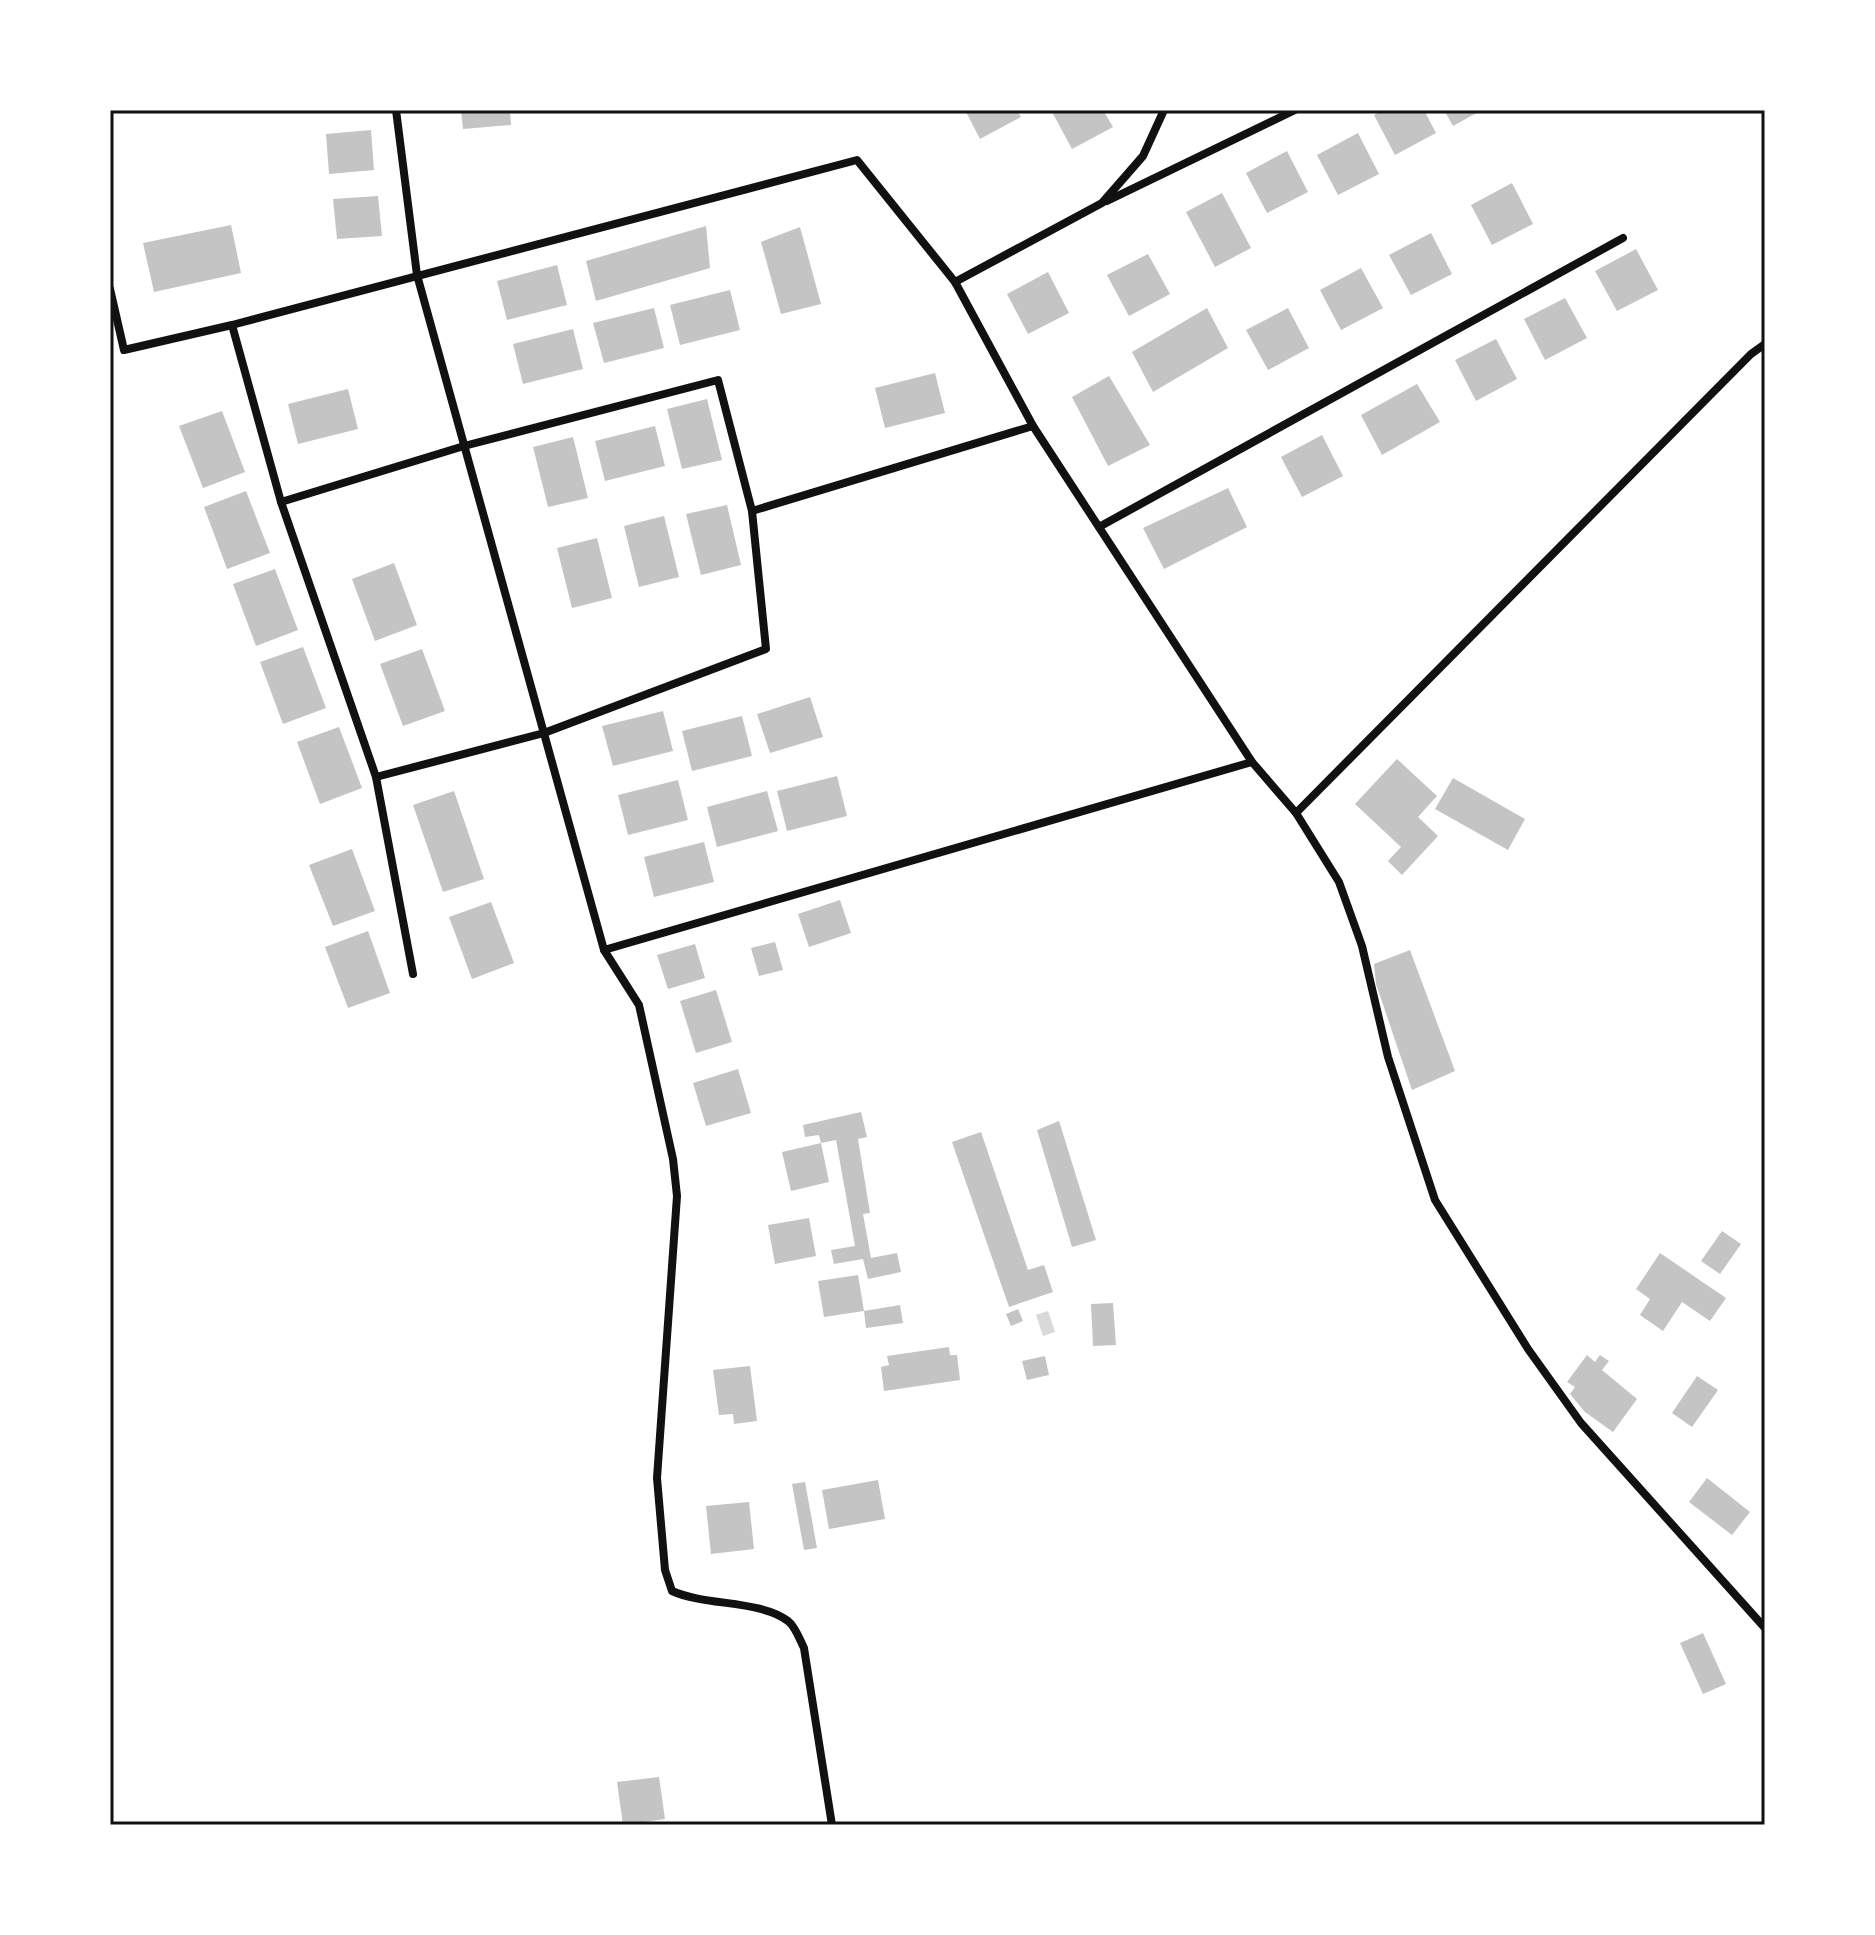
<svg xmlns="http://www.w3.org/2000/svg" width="1875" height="1935" viewBox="0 0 1875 1935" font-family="'Exo 2',sans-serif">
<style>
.water{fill:#d9d9d9}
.building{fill:#c4c4c4}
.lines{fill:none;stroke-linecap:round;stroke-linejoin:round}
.minor{stroke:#111;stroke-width:8}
.neatline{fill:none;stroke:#111;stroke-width:3}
</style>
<rect width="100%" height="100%" fill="#fff"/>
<polygon class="water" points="1048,1311 1055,1332 1043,1336 1036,1315"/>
<g class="building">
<polygon points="461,110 510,110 511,125 463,129"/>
<polygon points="965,110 1017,110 1021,117 980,139"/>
<polygon points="1051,110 1103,110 1113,127 1072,149"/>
<polygon points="1382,110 1424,110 1436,133 1395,155 1374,115"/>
<polygon points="1444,110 1482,110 1453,126"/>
<polygon points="371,130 374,170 329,174 326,134"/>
<polygon points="1358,133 1379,174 1338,195 1317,155"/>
<polygon points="1287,151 1308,192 1267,213 1246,173"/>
<polygon points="1512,183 1533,224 1492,245 1471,205"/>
<polygon points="1222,193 1251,248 1215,267 1186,212"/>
<polygon points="378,196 382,236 337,239 333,199"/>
<polygon points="231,225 241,273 154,292 143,243"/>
<polygon points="706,226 710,268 596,301 586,261"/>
<polygon points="800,227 821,304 781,314 761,242"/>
<polygon points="1431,233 1452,274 1411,295 1389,255"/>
<polygon points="1636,249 1658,290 1617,311 1595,271"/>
<polygon points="1148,254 1170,294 1129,316 1107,275"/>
<polygon points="557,265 567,305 507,320 497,281"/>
<polygon points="1361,268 1383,308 1341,330 1320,290"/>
<polygon points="1048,272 1069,313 1028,334 1007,294"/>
<polygon points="730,290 740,330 680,345 670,305"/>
<polygon points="1565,298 1587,338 1545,360 1524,319"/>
<polygon points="654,308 664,348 604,363 593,323"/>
<polygon points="1207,308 1228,348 1153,392 1132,352"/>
<polygon points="1288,308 1309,348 1268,370 1246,330"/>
<polygon points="573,329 583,369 523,384 513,344"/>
<polygon points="1496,339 1517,379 1476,401 1455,360"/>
<polygon points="935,373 945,413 885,428 875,388"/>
<polygon points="1109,376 1150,445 1108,466 1072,397"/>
<polygon points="1417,384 1440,422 1382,455 1361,415"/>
<polygon points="348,389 358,429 298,444 288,404"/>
<polygon points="707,399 722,460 682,469 667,409"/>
<polygon points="222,411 245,472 203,488 179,426"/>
<polygon points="655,426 665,466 605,481 595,441"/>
<polygon points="1322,435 1343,476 1302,497 1281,457"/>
<polygon points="573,437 588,498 548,507 533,447"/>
<polygon points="1228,488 1247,527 1164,569 1143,528"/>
<polygon points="246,491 270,553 227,569 204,507"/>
<polygon points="727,505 741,565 701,575 686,514"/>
<polygon points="664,516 679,577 639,587 624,526"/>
<polygon points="597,538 612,598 572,608 557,548"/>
<polygon points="394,563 417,625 375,641 352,579"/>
<polygon points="275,569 298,630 256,646 233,584"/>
<polygon points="303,647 326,708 283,724 260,662"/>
<polygon points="422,649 445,711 403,726 380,664"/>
<polygon points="810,697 823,737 770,753 757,714"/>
<polygon points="663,711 673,751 613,766 602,726"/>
<polygon points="742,716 752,756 692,771 682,731"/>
<polygon points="339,727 362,788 320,804 297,742"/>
<polygon points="1397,759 1437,796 1418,817 1438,836 1402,875 1388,861 1401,847 1355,804"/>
<polygon points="837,776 847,816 787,831 777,791"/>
<polygon points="1453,778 1525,819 1508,850 1435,809"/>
<polygon points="678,780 688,820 628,835 618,795"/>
<polygon points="454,791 484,879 443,892 413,805"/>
<polygon points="767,791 778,831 717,847 707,807"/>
<polygon points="704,842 714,882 654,897 644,857"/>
<polygon points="352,849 375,911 333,926 309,865"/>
<polygon points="840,900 851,933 809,947 798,914"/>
<polygon points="491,902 514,963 472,979 449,917"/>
<polygon points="368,931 390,993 348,1008 325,947"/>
<polygon points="775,942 783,970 759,976 751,948"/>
<polygon points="695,944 705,978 668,989 657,955"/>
<polygon points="1410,950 1455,1071 1412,1090 1376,984 1374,964"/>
<polygon points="716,990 732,1042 696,1053 680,1001"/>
<polygon points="738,1069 751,1113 706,1126 693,1083"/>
<polygon points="861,1112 867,1137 858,1139 870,1213 863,1214 871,1258 897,1253 901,1272 868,1279 863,1259 834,1264 831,1250 855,1246 836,1140 821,1143 819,1135 805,1137 803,1125"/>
<polygon points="1059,1121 1096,1240 1072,1247 1037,1130"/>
<polygon points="981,1132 1028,1270 1044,1265 1053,1292 1009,1307 952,1142"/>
<polygon points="821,1143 829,1182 791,1191 782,1152"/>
<polygon points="809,1218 816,1256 775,1264 768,1225"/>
<polygon points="1722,1231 1741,1244 1720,1274 1701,1261"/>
<polygon points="1660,1253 1726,1298 1710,1321 1682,1302 1663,1331 1640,1315 1650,1299 1636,1289"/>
<polygon points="858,1275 864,1311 824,1317 818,1281"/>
<polygon points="1113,1303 1116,1345 1093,1346 1091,1304"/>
<polygon points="900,1305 903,1323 866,1328 864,1311"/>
<polygon points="1018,1309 1023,1321 1011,1326 1006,1314"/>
<polygon points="949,1347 950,1355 957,1355 960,1380 884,1391 881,1367 889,1365 887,1356"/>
<polygon points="1587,1355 1595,1362 1600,1355 1609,1361 1602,1370 1637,1399 1613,1432 1585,1412 1570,1394 1575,1387 1567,1382"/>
<polygon points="1045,1356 1049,1375 1027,1380 1022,1361"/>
<polygon points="750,1366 757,1421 734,1424 733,1414 719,1415 713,1370"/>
<polygon points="1697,1376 1718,1390 1692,1427 1672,1413"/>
<polygon points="1707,1478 1750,1512 1732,1535 1689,1502"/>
<polygon points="878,1480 885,1519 829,1529 822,1490"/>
<polygon points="805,1482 817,1548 804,1550 792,1484"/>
<polygon points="749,1502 754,1549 711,1554 706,1506"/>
<polygon points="1703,1633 1726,1684 1703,1694 1680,1643"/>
<polygon points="659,1777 665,1819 623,1825 617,1782"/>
</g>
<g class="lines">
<g class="minor">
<path d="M396,110L417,275L604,950L639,1005L673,1159L677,1196L657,1478L665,1570L672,1591C705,1606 761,1600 788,1621C795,1626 800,1640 804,1648L832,1825"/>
<polyline points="1107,201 1295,110"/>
<polyline points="955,282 1102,203 1143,156 1164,110"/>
<polyline points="110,289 124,350 232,325 857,160 955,282 1033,426 1252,762 1296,813 1339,882 1362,946 1388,1057 1435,1200 1528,1349 1581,1423 1765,1628"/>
<polyline points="232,325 281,502 376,777 413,974"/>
<polyline points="281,502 464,446 718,380 752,511 1033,426"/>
<polyline points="1099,527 1623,238"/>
<polyline points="376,777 544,733 766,649 752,511"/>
<polyline points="1296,813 1751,354 1765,344"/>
<polyline points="604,950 1252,762"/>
</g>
</g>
<rect width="1875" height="1935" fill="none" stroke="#ffffff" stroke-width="224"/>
<rect x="112" y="112" width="1651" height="1711" class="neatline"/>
</svg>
